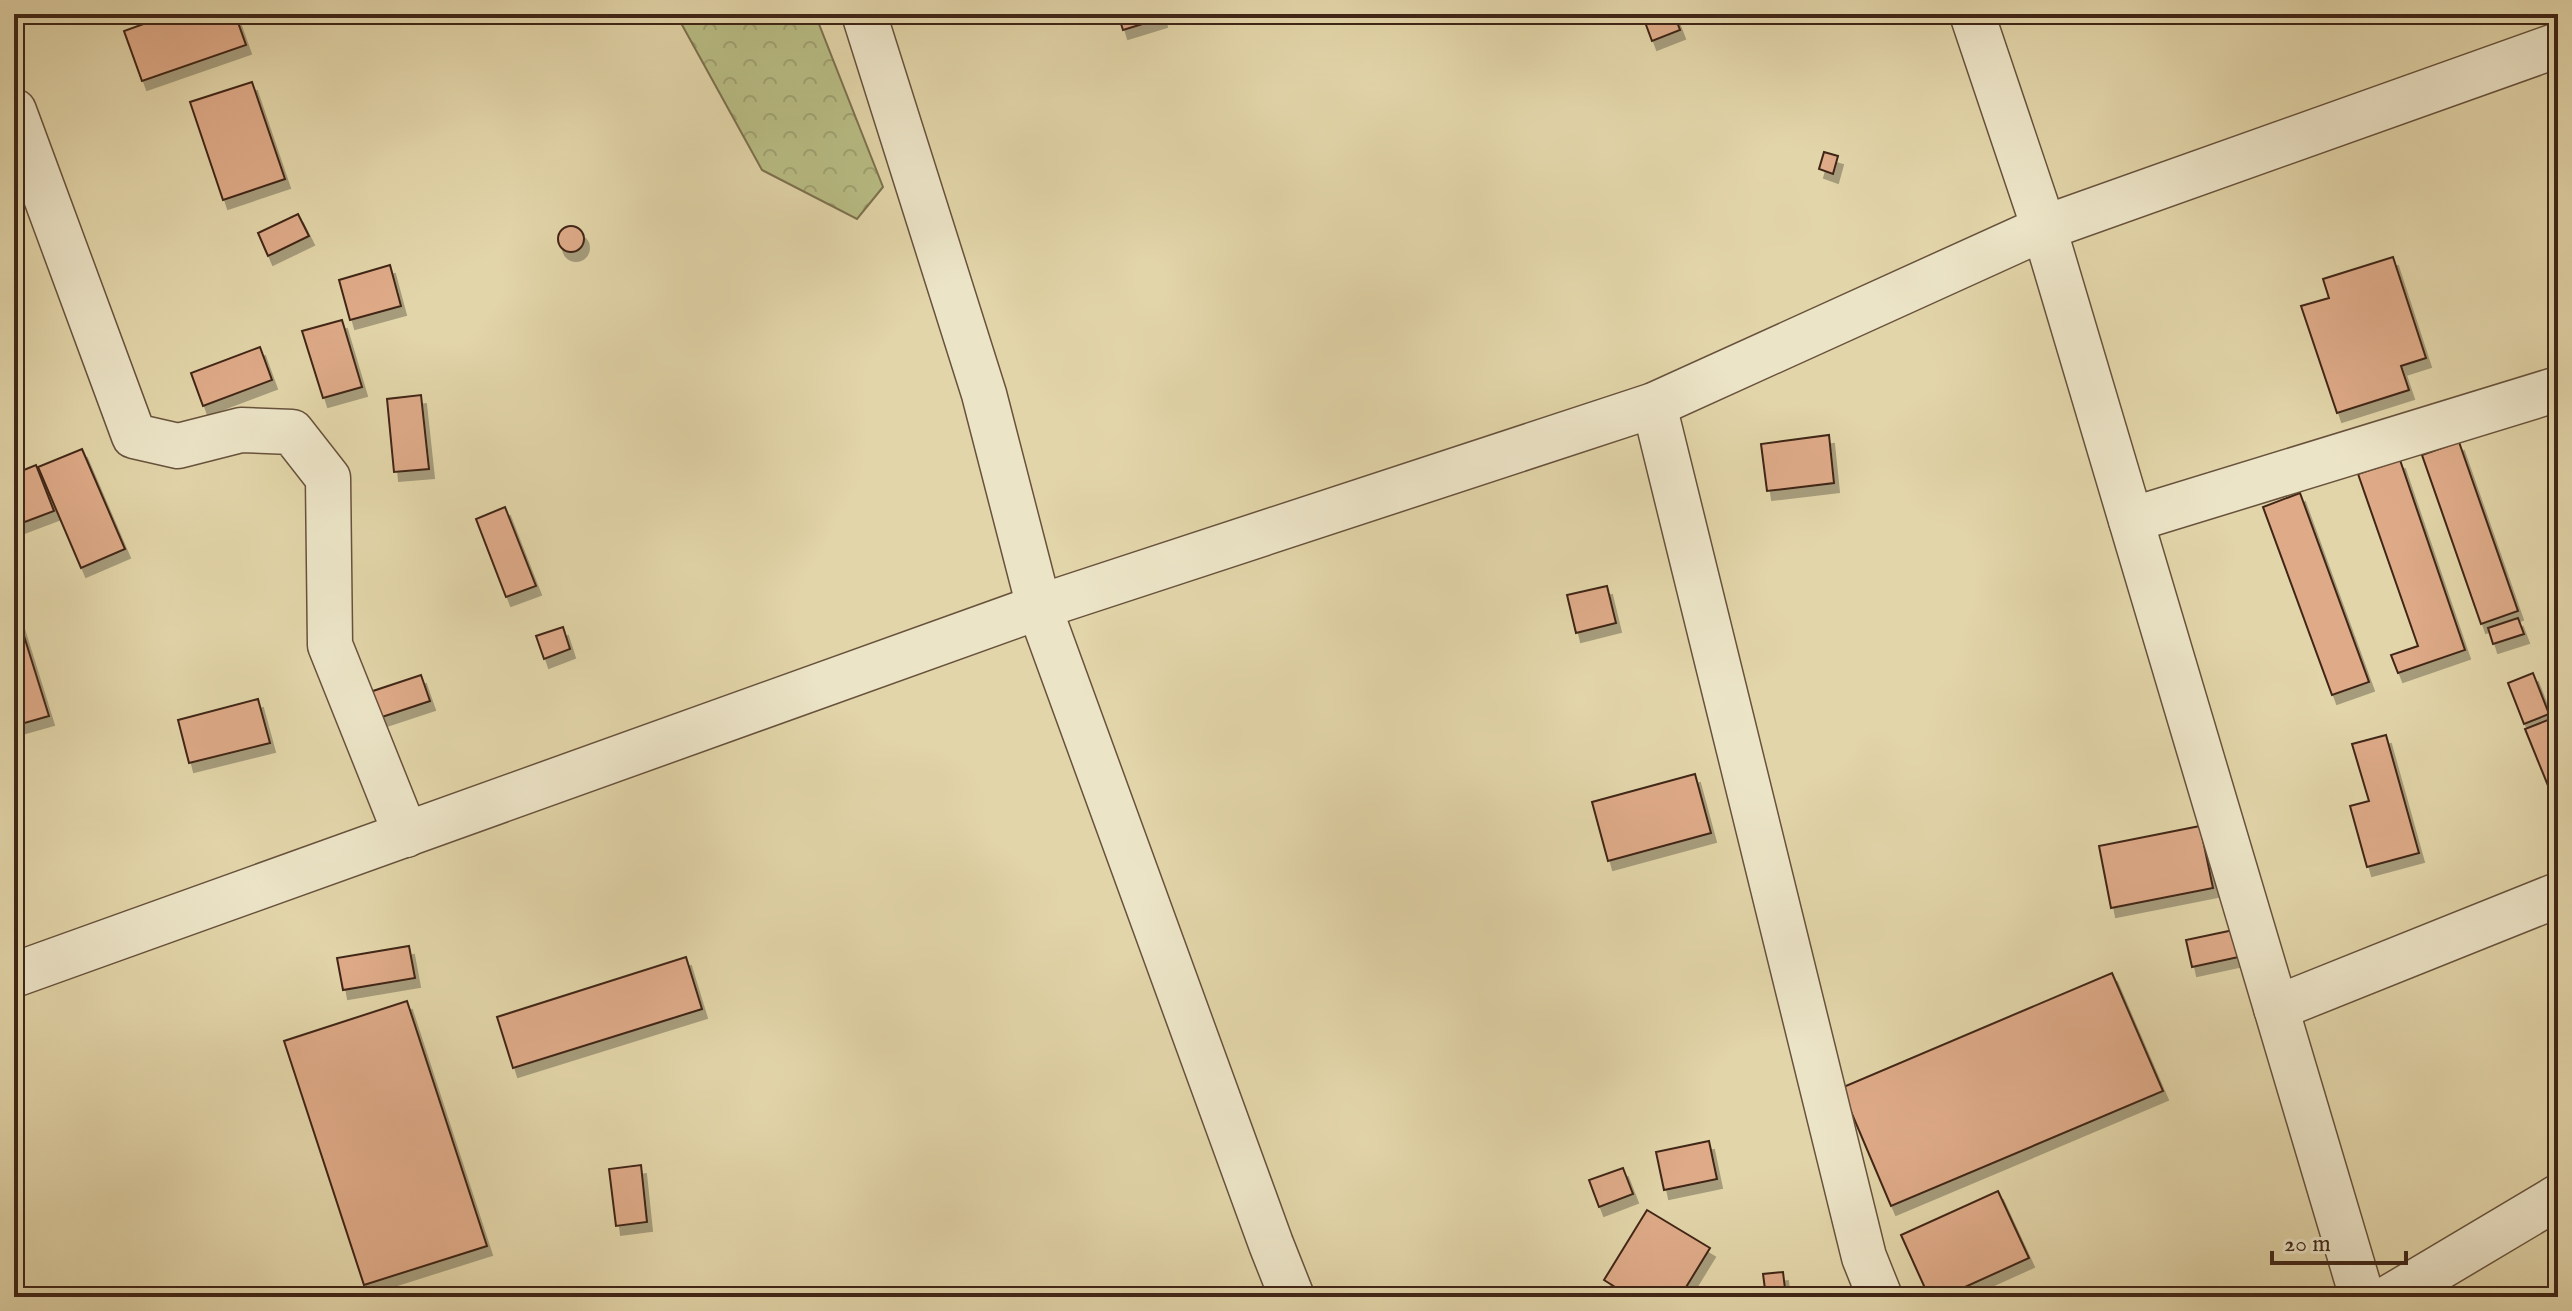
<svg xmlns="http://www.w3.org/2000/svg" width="2572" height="1311" viewBox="0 0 2572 1311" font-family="'IM FELL English',serif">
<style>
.forest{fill:url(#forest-crowns);stroke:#7c714e;stroke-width:2}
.building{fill:#deaa88;stroke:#402617;stroke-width:2;filter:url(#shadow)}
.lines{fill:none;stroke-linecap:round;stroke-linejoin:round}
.minor-casing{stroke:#68523c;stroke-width:47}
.minor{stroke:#ece4c7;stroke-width:44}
</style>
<defs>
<pattern id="forest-crowns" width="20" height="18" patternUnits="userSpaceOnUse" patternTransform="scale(2)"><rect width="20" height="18" fill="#b8bc84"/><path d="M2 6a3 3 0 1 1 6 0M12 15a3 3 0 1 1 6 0" fill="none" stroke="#9fa171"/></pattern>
<filter id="shadow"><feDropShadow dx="5" dy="9" stdDeviation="0" flood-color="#0004"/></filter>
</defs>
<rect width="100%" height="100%" fill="#e2d5a9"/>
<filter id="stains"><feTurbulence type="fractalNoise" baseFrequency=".0025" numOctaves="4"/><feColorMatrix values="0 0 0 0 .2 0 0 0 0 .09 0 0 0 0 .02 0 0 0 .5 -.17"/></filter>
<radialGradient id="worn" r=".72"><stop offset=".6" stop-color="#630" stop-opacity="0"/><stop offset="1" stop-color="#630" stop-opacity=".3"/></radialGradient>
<polygon class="forest" points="676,14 815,14 883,187 857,219 762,170"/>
<g class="building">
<polygon points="171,14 235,14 246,45 142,81 124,31"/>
<polygon points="1118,14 1161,14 1162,18 1123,30"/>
<polygon points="1642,14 1674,14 1680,30 1652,41"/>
<polygon points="252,82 285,179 223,200 190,102"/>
<polygon points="1824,152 1838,156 1833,174 1819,169"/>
<polygon points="298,214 309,236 268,256 258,233"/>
<circle cx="571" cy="239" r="13"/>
<polygon points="2393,257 2426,358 2401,366 2409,390 2337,413 2301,306 2329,298 2323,279"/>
<polygon points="390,265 401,306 350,320 339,280"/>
<polygon points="342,320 362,387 323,398 302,331"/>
<polygon points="260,347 272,380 203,406 191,373"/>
<polygon points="421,395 429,469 394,472 387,399"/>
<polygon points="1829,435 1834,483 1767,491 1761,444"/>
<polygon points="2459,442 2518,611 2481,624 2422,455"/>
<polygon points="82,449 125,549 81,568 38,467"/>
<polygon points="2400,460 2465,650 2398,673 2391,655 2418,646 2358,474"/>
<polygon points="36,465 54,511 14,526 14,474"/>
<polygon points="2300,493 2369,682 2332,695 2263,507"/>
<polygon points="505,507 536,586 506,597 476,519"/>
<polygon points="1607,586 1616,623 1576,633 1567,595"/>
<polygon points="14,604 49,716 14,726"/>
<polygon points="2518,618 2524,634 2493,644 2488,628"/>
<polygon points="563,627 570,649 544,659 536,636"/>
<polygon points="2533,673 2549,714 2524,724 2508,683"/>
<polygon points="421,675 430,701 376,719 367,693"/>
<polygon points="258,699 270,743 189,763 178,720"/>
<polygon points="2558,716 2558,796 2553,798 2525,729"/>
<polygon points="2386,735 2419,853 2367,867 2350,806 2369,801 2352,744"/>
<polygon points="1695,774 1711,833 1608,861 1592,802"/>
<polygon points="2200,826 2213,888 2111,908 2099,846"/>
<polygon points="2243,928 2248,955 2192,967 2186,940"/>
<polygon points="409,946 415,978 343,990 337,958"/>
<polygon points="686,957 702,1009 513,1068 497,1017"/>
<polygon points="2112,973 2163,1091 1891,1206 1841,1088"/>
<polygon points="407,1001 487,1246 364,1285 284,1041"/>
<polygon points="1709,1141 1717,1179 1664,1190 1656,1152"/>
<polygon points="641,1165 647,1222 616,1226 609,1169"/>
<polygon points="1623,1168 1633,1194 1599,1207 1589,1180"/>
<polygon points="1998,1191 2029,1258 1943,1297 1929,1297 1901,1235"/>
<polygon points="1647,1210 1710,1248 1680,1297 1631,1297 1604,1280"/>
<polygon points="1783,1272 1786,1297 1766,1297 1763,1274"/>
</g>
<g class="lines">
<g class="minor-casing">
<g id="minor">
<polyline points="864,14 984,394 1039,607 1271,1244 1292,1297"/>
<polyline points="1972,14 2044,228 2362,1297"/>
<polyline points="14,111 134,436 178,446 241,430 292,432 328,478 330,645 406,835"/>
<polyline points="1654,405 1864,1257 1880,1297"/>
<polyline points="2131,520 2558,389"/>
<polyline points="14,975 1039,607 1654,405 2044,228 2558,45"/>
<polyline points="2276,1008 2558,895"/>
<polyline points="2390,1297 2558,1197"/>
</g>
</g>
<use href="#minor" class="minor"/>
</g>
<rect width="2572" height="1311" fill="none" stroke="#e2d5a9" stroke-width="48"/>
<rect x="16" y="16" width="2540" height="1279" fill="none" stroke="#402617" stroke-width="4"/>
<rect x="24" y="24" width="2524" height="1263" fill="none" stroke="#402617" stroke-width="2"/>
<path d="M2272 1251v12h134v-12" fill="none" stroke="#402617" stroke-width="4"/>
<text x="2284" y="1251" font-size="24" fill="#402617" stroke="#ece4c7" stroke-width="6" paint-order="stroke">20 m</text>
<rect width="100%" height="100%" filter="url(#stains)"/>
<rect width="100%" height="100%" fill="url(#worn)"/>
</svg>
